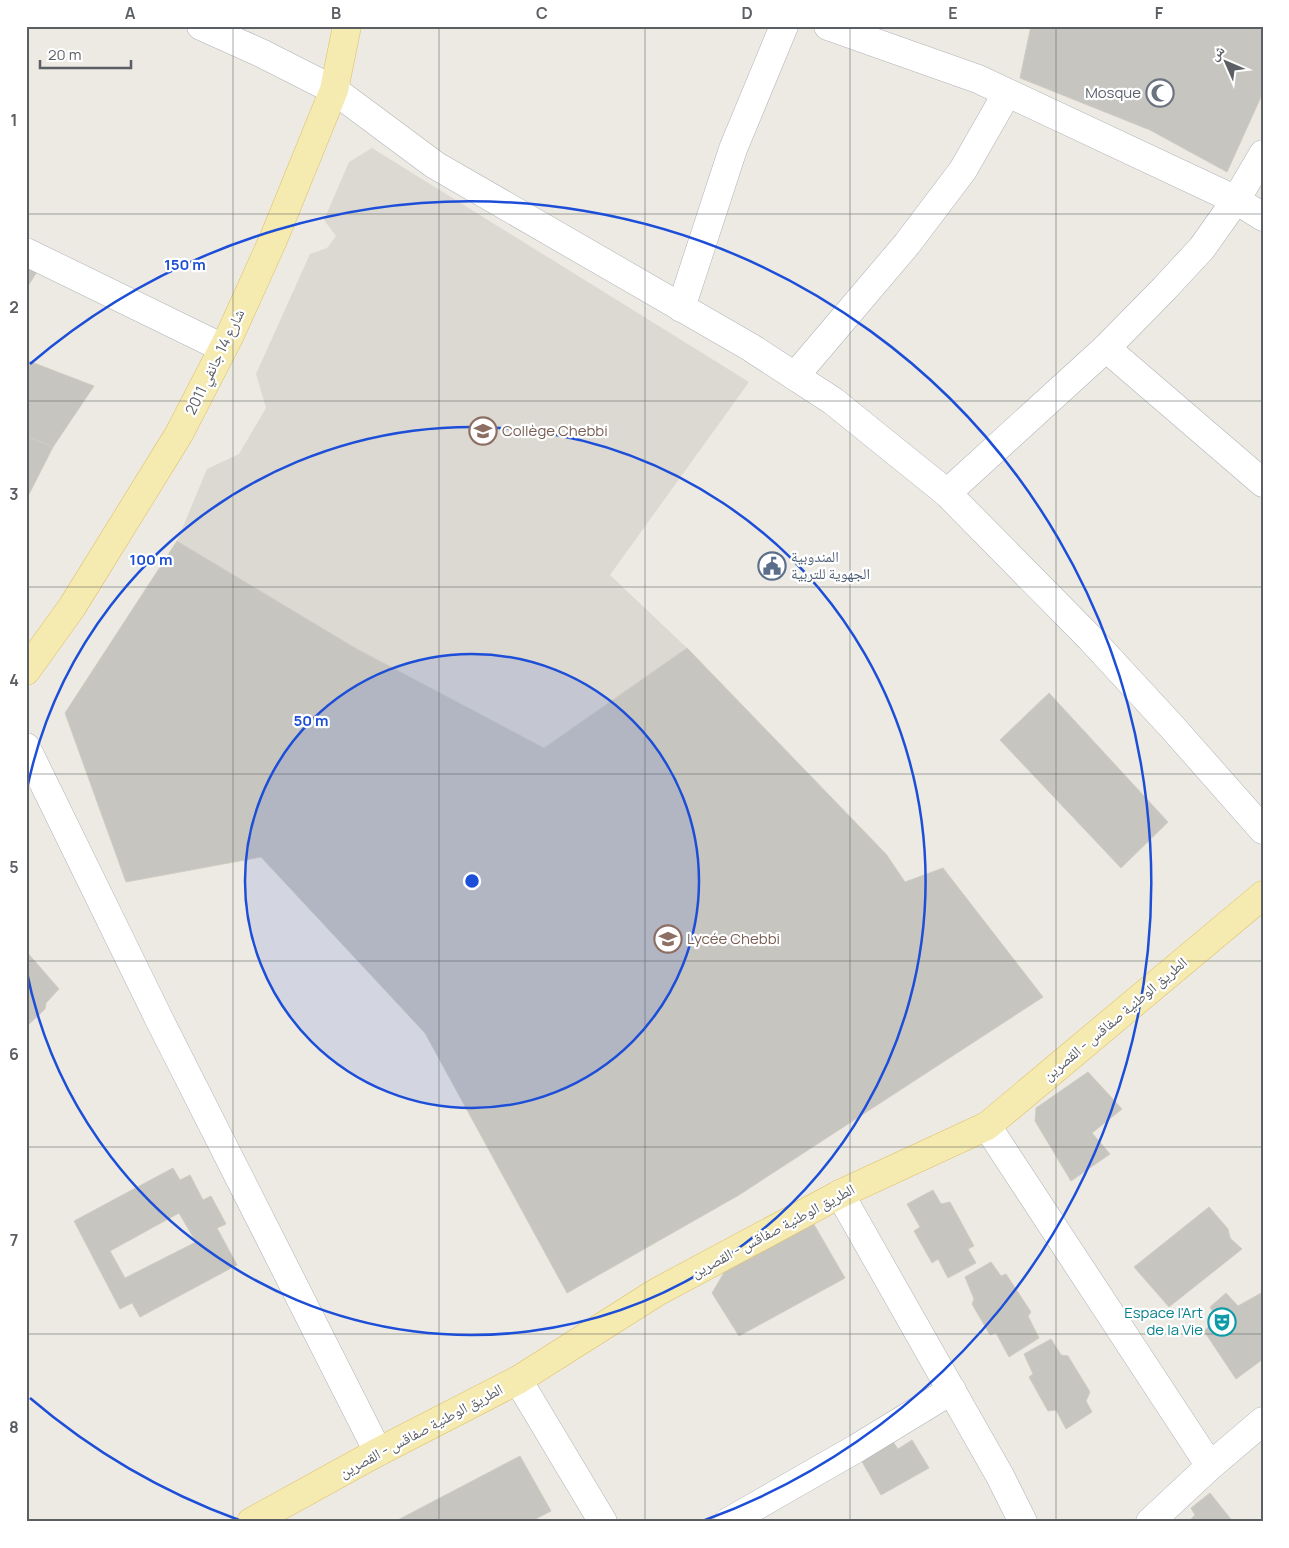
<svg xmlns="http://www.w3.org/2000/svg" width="1289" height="1548" viewBox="0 0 1289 1548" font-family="Manrope,'Noto Naskh Arabic',sans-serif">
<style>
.education{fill:#dbd9d1}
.building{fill:#c7c5c0;stroke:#d0ccc2;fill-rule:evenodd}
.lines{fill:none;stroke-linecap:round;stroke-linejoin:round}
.minor-casing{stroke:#b0b3b7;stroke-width:29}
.major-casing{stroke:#dfc068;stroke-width:29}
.minor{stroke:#fff;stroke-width:28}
.major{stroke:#f5eaaf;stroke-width:28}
.grid{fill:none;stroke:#5b5e62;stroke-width:1;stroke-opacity:0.55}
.ring{fill:none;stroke:#1d4ed8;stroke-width:2.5}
.labels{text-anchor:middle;stroke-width:4.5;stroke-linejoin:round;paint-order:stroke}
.worship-label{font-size:15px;fill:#5b616d;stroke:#fff;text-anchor:end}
.street-label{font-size:15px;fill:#5b5e62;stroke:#fff}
.education-label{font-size:15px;fill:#785e54;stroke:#fff;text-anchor:start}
.service-label{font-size:15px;fill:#4e5e75;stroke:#fff;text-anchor:start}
.culture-label{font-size:15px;fill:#0d838f;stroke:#fff;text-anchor:end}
.centre{fill:#1d4ed8;stroke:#fff;stroke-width:2.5}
.ring-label{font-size:15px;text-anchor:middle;font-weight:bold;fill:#1d4ed8;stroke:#fff;stroke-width:4.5;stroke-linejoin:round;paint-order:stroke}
.neatline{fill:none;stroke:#5b5e62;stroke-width:2}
.grid-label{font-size:16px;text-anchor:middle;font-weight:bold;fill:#5b5e62}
</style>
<rect width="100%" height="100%" fill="#eceae3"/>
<polygon class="education" points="372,148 749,382 610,575 687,648 544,748 357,649 177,541 207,469 239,454 266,408 256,374 310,254 327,248 336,236 324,220 349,162"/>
<g class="building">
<polygon points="1031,26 1263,26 1263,87 1260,99 1227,172 1150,130 1020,78"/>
<polygon points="26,264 40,267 26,289"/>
<polygon points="26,360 94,386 53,447 26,436"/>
<polygon points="26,436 53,447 26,500"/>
<polygon points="177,541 357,649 544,748 687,648 886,854 905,882 943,868 1043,997 739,1195 567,1293 425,1033 261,857 126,882 65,713"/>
<polygon points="1049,693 1168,822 1121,868 1000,740"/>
<polygon points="26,951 59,989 46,1003 45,1009 26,1027"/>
<polygon points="1088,1072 1122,1109 1092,1133 1110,1154 1071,1181 1035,1121 1036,1108"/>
<path d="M173,1168L180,1180L190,1175L203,1200L211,1196L226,1224L217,1228L237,1265L140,1317L132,1303L120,1309L74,1221ZM179,1213L196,1242L125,1278L110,1251Z"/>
<polygon points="933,1190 941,1204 950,1202 974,1246 968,1249 976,1263 948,1278 938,1259 932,1263 914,1231 920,1227 907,1204"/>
<polygon points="1209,1207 1228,1229 1230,1238 1242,1249 1169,1307 1134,1267"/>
<polygon points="812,1221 845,1278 739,1336 712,1293 729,1264"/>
<polygon points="991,1262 1001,1276 1006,1274 1031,1312 1028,1316 1039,1338 1009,1357 996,1333 990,1335 972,1304 974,1299 965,1277"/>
<polygon points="1263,1292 1263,1359 1236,1379 1204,1331 1217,1319 1210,1307 1226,1293 1238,1306"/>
<polygon points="1051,1339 1061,1355 1068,1356 1090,1392 1086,1401 1092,1412 1066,1429 1056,1410 1048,1411 1029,1377 1033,1374 1024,1354"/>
<polygon points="912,1440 929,1468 881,1495 861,1460 893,1442 898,1449"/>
<polygon points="520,1456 551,1511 530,1522 394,1522"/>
<polygon points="1210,1493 1233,1522 1188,1522 1195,1515 1191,1508"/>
</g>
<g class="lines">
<g class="minor-casing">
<g id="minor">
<polyline points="201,26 261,53 334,90 435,165 750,347 833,401 947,493 1090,638 1173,728 1263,830"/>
<polyline points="828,26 978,79 1236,200 1263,217"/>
<polyline points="26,252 223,348"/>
<polyline points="681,308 733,149 784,26"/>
<polyline points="1106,348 1263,483"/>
<polyline points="795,376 907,244 963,170 1007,93"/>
<polyline points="947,493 1106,348 1164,289 1202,248 1236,200 1263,154"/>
<polyline points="26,747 159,1019 378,1452"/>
<polyline points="987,1126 1210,1466"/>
<polyline points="840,1194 1000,1476 1023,1522"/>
<polyline points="518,1380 603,1522"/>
<polyline points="728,1522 857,1448 952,1390"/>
<polyline points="1150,1522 1210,1466 1263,1421"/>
</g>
</g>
<g class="major-casing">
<g id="major">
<polyline points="26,671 72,607 179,434 230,335 273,240 334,90 347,26"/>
<polyline points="251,1522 378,1452 518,1380 657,1292 840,1194 987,1126 1263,895"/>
</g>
</g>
<use href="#minor" class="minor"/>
<use href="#major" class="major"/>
</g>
<path class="grid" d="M233,26V1522M439,26V1522M645,26V1522M850,26V1522M1056,26V1522M26,214H1263M26,401H1263M26,587H1263M26,774H1263M26,961H1263M26,1147H1263M26,1334H1263"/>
<circle cx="472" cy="881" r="227" fill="#1d4ed8" fill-opacity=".12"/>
<g class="ring">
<circle cx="472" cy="881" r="227"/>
<path d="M26 794A454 454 0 1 1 26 968"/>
<path d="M239 1520A680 680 0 0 1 30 1398M30 364A680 680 0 1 1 705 1520"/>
</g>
<defs>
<g id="mosque-ring" transform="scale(1.4375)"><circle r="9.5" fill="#fff" stroke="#6b7280" stroke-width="1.5"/><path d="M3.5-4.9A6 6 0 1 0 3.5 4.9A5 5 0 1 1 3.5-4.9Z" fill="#6b7280"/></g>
<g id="school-ring" transform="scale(1.4375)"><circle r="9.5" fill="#fff" stroke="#8d6e63" stroke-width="1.5"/><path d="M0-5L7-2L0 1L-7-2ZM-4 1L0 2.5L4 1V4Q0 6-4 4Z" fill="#8d6e63"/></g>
<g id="civic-ring" transform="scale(1.4375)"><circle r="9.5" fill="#fff" stroke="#5c6f8a" stroke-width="1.5"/><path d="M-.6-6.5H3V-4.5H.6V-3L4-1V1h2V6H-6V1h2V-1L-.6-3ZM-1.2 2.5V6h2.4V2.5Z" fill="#5c6f8a"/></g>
<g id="theatre-ring" transform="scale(1.4375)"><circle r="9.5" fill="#fff" stroke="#0f9aa8" stroke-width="1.5"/><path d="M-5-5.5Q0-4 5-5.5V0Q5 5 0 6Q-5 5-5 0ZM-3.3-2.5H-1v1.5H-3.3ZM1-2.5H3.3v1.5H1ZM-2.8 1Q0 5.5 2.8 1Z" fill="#0f9aa8"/></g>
</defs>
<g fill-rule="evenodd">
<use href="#mosque-ring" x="1160" y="93"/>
<use href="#school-ring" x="483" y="431"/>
<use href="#civic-ring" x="772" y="566"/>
<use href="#school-ring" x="668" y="939"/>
<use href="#theatre-ring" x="1222" y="1322"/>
</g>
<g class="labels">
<g class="worship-label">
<text x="1141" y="98">Mosque</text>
</g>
<g class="street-label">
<text transform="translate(215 362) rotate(-64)" y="5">شارع 14 جانفي 2011</text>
<text transform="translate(1115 1019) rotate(-40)" y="5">الطريق الوطنية صفاقس - القصرين</text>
<text transform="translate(773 1231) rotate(-28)" y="5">الطريق الوطنية صفاقس - القصرين</text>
<text transform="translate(421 1431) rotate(-28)" y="5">الطريق الوطنية صفاقس - القصرين</text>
</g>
<g class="education-label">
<text x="502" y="436">Collège Chebbi</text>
<text x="687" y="944">Lycée Chebbi</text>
</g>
<g class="service-label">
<text x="791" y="562">المندوبية<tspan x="791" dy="17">الجهوية للتربية</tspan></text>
</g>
<g class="culture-label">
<text x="1203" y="1318">Espace l'Art<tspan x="1203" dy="17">de la Vie</tspan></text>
</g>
</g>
<circle cx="472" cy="881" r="8" class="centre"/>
<g class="ring-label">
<text x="185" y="270">150 m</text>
<text x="151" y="565">100 m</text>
<text x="311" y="726">50 m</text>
</g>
<rect width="1289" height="1548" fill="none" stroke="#ffffff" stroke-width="55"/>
<g transform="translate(1226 62) rotate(315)" stroke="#ffffff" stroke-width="4" paint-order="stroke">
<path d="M0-4L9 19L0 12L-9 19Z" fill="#5b5e62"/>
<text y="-8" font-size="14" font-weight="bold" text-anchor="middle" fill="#5b5e62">ش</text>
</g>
<path d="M40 60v8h91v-8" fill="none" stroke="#5b5e62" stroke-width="2.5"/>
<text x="48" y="60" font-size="15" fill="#5b5e62" stroke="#ffffff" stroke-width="4" paint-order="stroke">20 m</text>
<rect x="28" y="28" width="1234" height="1492" class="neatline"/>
<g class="grid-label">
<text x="130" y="19">A</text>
<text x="336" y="19">B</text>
<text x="542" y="19">C</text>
<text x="747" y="19">D</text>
<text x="953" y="19">E</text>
<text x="1159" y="19">F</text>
<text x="14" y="126">1</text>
<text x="14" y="313">2</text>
<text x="14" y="500">3</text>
<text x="14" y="686">4</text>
<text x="14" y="873">5</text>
<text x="14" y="1060">6</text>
<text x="14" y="1246">7</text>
<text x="14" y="1433">8</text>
</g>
</svg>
